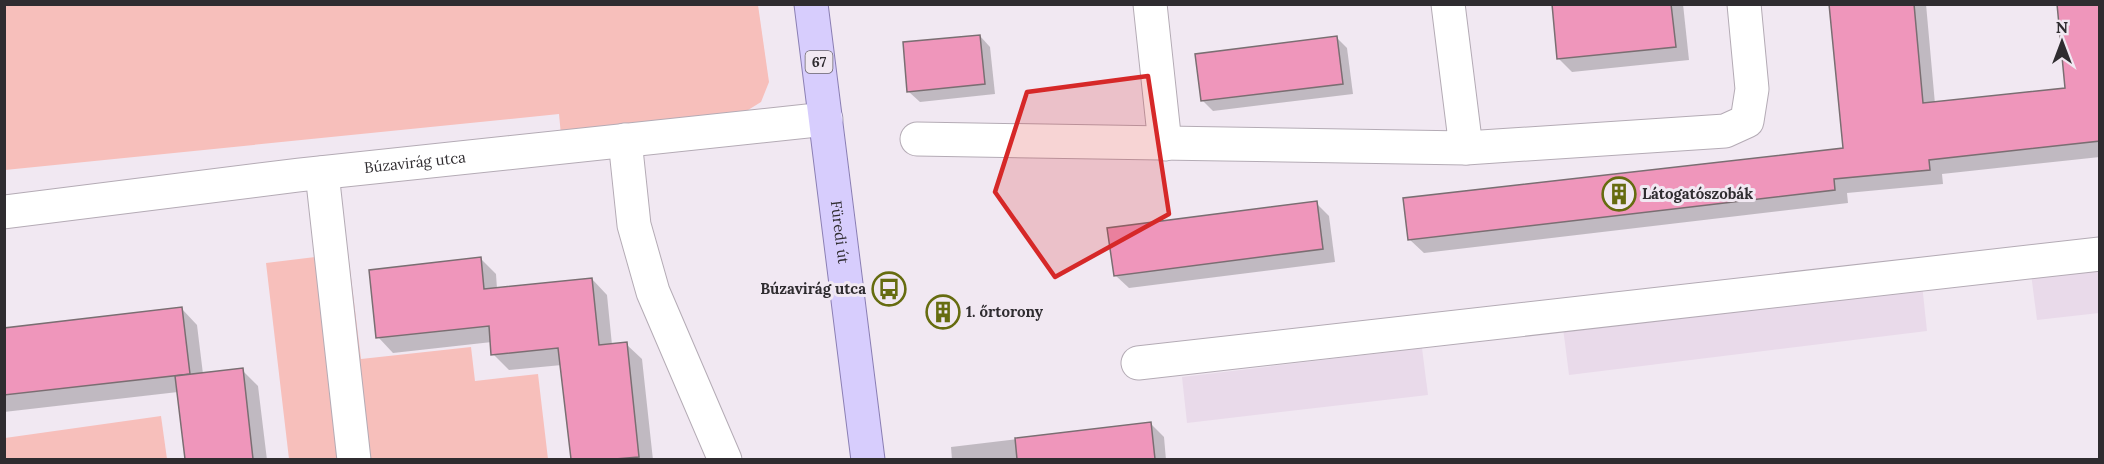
<svg xmlns="http://www.w3.org/2000/svg" width="2104" height="464" viewBox="0 0 2104 464" font-family="Lora,serif">
<style>
.built{fill:#e9daea}
.green{fill:#f7bfbb}
.shadow{fill:#0003}
.building{fill:#ef96bb;stroke:#7a6e72;stroke-width:1.5}
.lines{fill:none;stroke-linecap:round;stroke-linejoin:round}
.minor-casing{stroke:#b4abb5;stroke-width:35}
.major-casing{stroke:#8b7fb4;stroke-width:35}
.minor{stroke:#fff;stroke-width:33}
.major{stroke:#d7cdfd;stroke-width:33}
.marked{fill:#d62828;fill-opacity:0.2;stroke:#d62828;stroke-width:4.5;stroke-linejoin:round}
.labels{text-anchor:middle;stroke-width:6;stroke-linejoin:round;paint-order:stroke}
.shield{fill:#f1e8f2;stroke:#69646a;stroke-width:1.5}
.shield-label{font-size:14px;font-weight:bold;fill:#2f2c30}
.street-label{font-size:15px;fill:#2f2c30;stroke:#f1e8f2}
.poi-label{font-size:15px;font-weight:bold;fill:#2f2c30;stroke:#f1e8f2;text-anchor:start}
</style>
<rect width="100%" height="100%" fill="#f1e8f2"/>
<g class="built">
<polygon points="2099,265 2099,313 2037,320 2031,274"/>
<polygon points="1922,284 1927,331 1569,375 1563,328"/>
<polygon points="1422,348 1428,395 1187,423 1182,377"/>
</g>
<g class="green">
<polygon points="5,5 758,5 769,82 761,102 740,115 561,135 559,114 5,170"/>
<polygon points="348,253 361,359 471,347 475,381 538,374 548,459 289,459 266,263"/>
<polygon points="161,416 167,459 5,459 5,438"/>
</g>
<g class="shadow">
<polygon points="1553,4 1683,4 1689,60 1572,72 1558,58"/>
<polygon points="1831,4 1926,4 1935,104 2067,90 2100,4 2100,157 1942,174 1943,184 1847,193 1848,203 1424,253 1409,239 1845,149"/>
<polygon points="980,36 990,47 995,94 920,102 909,92"/>
<polygon points="1337,38 1347,48 1353,94 1213,111 1202,100"/>
<polygon points="1316,203 1329,216 1335,262 1129,288 1115,275"/>
<polygon points="480,258 496,274 497,289 592,279 607,295 612,345 626,344 642,359 653,460 572,460 562,365 509,370 493,354 492,342 393,353 378,337"/>
<polygon points="182,309 197,325 203,374 242,370 258,386 267,460 186,460 178,392 4,412 4,330"/>
<polygon points="1150,423 1164,437 1166,460 952,460 951,447"/>
</g>
<g class="building">
<polygon points="1552,4 1671,4 1676,47 1557,59"/>
<polygon points="1829,4 1914,4 1923,103 2065,88 2057,4 2100,4 2100,141 1929,160 1930,170 1834,179 1835,190 1408,240 1403,198 1843,148"/>
<polygon points="980,35 985,84 907,92 903,42"/>
<polygon points="1337,36 1343,84 1201,101 1195,54"/>
<polygon points="1317,201 1323,249 1114,276 1107,228"/>
<polygon points="481,257 484,289 592,278 599,345 627,342 639,457 615,459 571,459 558,348 491,355 489,326 376,338 369,270"/>
<polygon points="182,307 190,374 4,395 4,328"/>
<polygon points="243,368 253,459 185,459 175,376"/>
<polygon points="1151,422 1155,459 1017,459 1015,438"/>
</g>
<g class="lines">
<g class="minor-casing">
<g id="minor">
<polyline points="1150,4 1165,144"/>
<polyline points="917,139 1466,148 1448,4"/>
<polyline points="625,140 634,225 653,292 725,460"/>
<polyline points="1466,148 1725,131 1747,121 1752,89 1744,4"/>
<polyline points="322,173 354,460"/>
<path id="s1" d="M4,212L299,175L826,119"/>
<polyline points="1138,363 2100,254"/>
</g>
</g>
<g class="major-casing">
<g id="major">
<path id="s2" d="M811,4L868,460"/>
</g>
</g>
<use href="#minor" class="minor"/>
<use href="#major" class="major"/>
</g>
<path class="marked" d="M1148,76L1169,214L1055,277L995,192L1027,92Z"/>
<defs>
<g id="building-ring" transform="scale(1.725)"><circle r="9.5" fill="#f1e8f2" stroke="#666c10" stroke-width="1.5"/><path d="M-4-6H4V6H1V3H-1V6H-4ZM-2.5-4.3h1.7v1.8h-1.7ZM.8-4.3h1.7v1.8H.8ZM-2.5-1h1.7V.8h-1.7ZM.8-1h1.7V.8H.8Z" fill="#666c10"/></g>
<g id="bus-ring" transform="scale(1.725)"><circle r="9.5" fill="#f1e8f2" stroke="#666c10" stroke-width="1.5"/><path d="M-5-6H5V4H4V6H2V4H-2V6H-4V4H-5ZM-3.5-4V0h7V-4ZM-3.5 1.2v1.5H-2V1.2ZM2 1.2v1.5H3.5V1.2Z" fill="#666c10"/></g>
</defs>
<g fill-rule="evenodd">
<use href="#building-ring" x="1619" y="194"/>
<use href="#bus-ring" x="889" y="289"/>
<use href="#building-ring" x="943" y="312"/>
</g>
<g class="labels">
<rect class="shield" x="805.5" y="51" width="27" height="22" rx="4.5"/>
<g class="shield-label">
<text x="819" y="67">67</text>
</g>
<g class="street-label">
<text dy="5" stroke="none"><textPath href="#s1" startOffset="414">Búzavirág utca</textPath></text>
<text dy="5" stroke="none"><textPath href="#s2" startOffset="230">Füredi út</textPath></text>
</g>
<g class="poi-label">
<text x="1642" y="199">Látogatószobák</text>
<text x="866" y="294" text-anchor="end">Búzavirág utca</text>
<text x="966" y="317">1. őrtorony</text>
</g>
</g>
<rect width="2104" height="464" fill="none" stroke="#2f2c30" stroke-width="12"/>
<g transform="translate(2062 42)" stroke="#f1e8f2" stroke-width="4.5" paint-order="stroke">
<path d="M0-4.5L10 22L0 15L-10 22Z" fill="#2f2c30"/>
<text y="-9" font-size="16" font-weight="bold" text-anchor="middle" fill="#2f2c30">N</text>
</g>
</svg>
